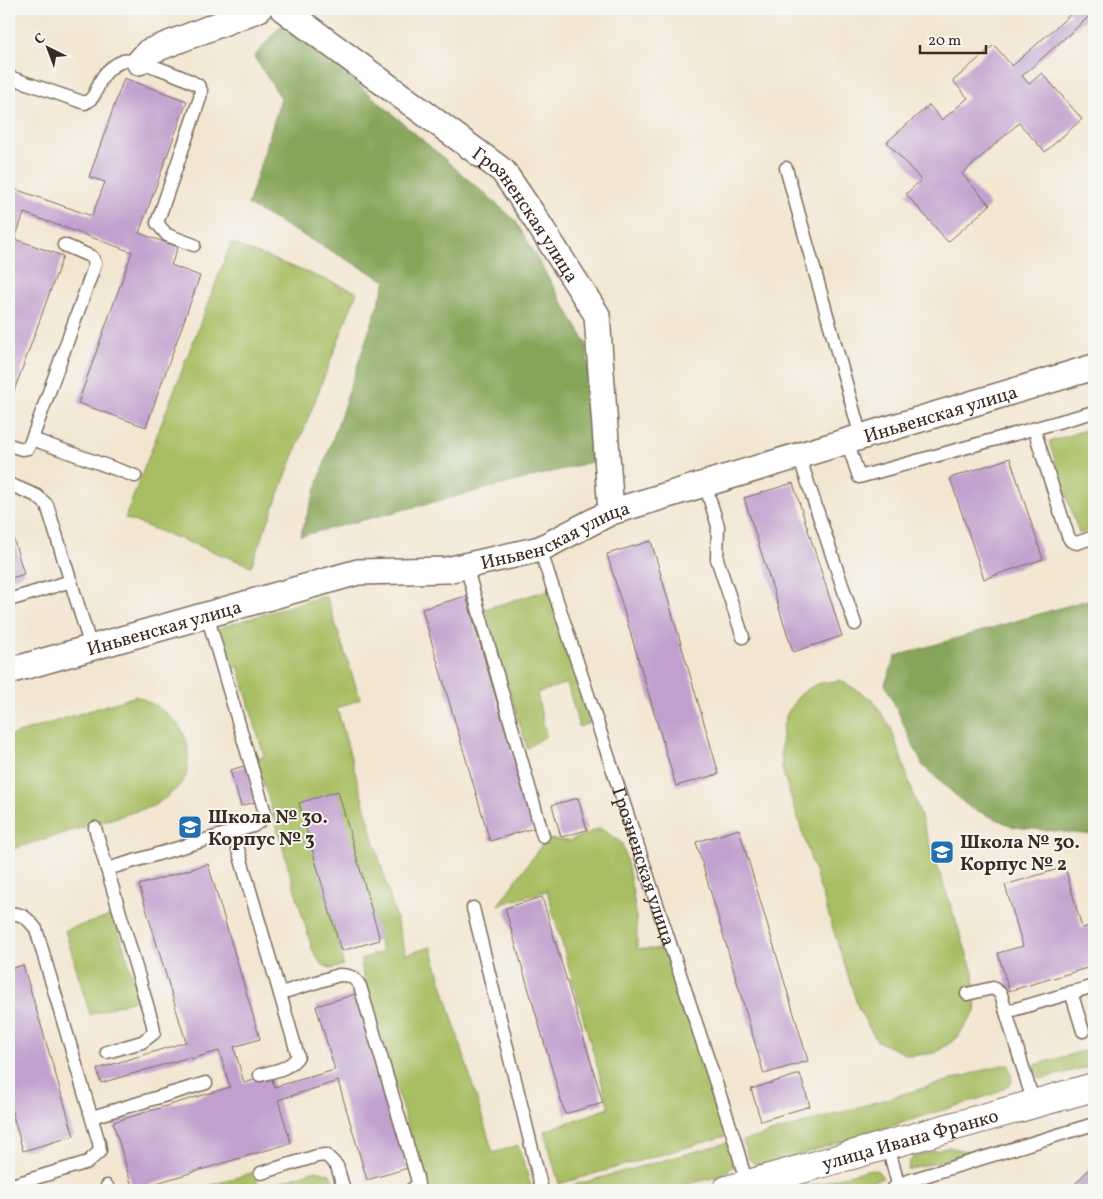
<svg xmlns="http://www.w3.org/2000/svg" width="1103" height="1199" viewBox="0 0 1103 1199" font-family="Vollkorn,serif">
<style>
.green{fill:#a8be62;stroke:#727440}
.forest{fill:#86a558;stroke:#60683b}
.building{fill:#c1a0cd}
.lines{fill:none;stroke-linecap:round;stroke-linejoin:round}
.service-casing{stroke:#7b6c5d;stroke-width:15}
.minor-casing{stroke:#7b6c5d;stroke-width:28}
.tertiary-casing{stroke:#7b6c5d;stroke-width:30}
.service{stroke:#fff;stroke-width:12}
.minor{stroke:#fff;stroke-width:25}
.tertiary{stroke:#fff;stroke-width:28}
.labels{text-anchor:middle;stroke-width:4;stroke-linejoin:round;paint-order:stroke}
.street-label{font-size:19px;fill:#3b2a1e;stroke:#f6f6f2}
.poi-label{font-size:19px;font-weight:bold;fill:#3b2a1e;stroke:#f6f6f2;text-anchor:start}
</style>
<rect width="100%" height="100%" fill="#f6f6f2"/>
<filter id="ink" filterUnits="userSpaceOnUse"><feTurbulence type="fractalNoise" baseFrequency=".02" numOctaves="2"/><feDisplacementMap in="SourceGraphic" scale="10" xChannelSelector="R" yChannelSelector="G"/><feConvolveMatrix kernelMatrix="1 2 1 2 8 2 1 2 1" color-interpolation-filters="sRGB"/></filter>
<filter id="wash" filterUnits="userSpaceOnUse"><feTurbulence type="fractalNoise" baseFrequency=".0096" numOctaves="4" result="noise"/><feDisplacementMap in="SourceGraphic" scale="20" xChannelSelector="R" yChannelSelector="G"/><feGaussianBlur stdDeviation="1.12" result="paint"/><feColorMatrix in="noise" values="0 0 0 0 0 0 0 0 0 0 0 0 0 0 0 0 0 1.4 0 .05"/><feComposite in="paint" operator="in"/></filter>
<g filter="url(#wash)">
<rect width="100%" height="100%" fill="#f3e6d1"/>
<g class="green">
<polygon points="231,243 357,292 251,566 125,518"/>
<polygon points="1094,427 1094,529 1079,534 1049,442"/>
<polygon points="548,590 590,723 579,727 567,683 537,693 546,736 527,748 485,609"/>
<polygon points="326,595 360,699 337,708 406,954 431,947 493,1153 518,1145 532,1190 426,1190 363,974 361,959 382,952 338,792 300,803 341,951 343,965 332,969 321,964 312,949 269,800 255,759 264,756 238,666 226,670 216,629"/>
<path d="M840,680L873,700L891,728L974,975L976,1010L957,1038L935,1053L910,1056L877,1041L859,1010L782,769C780,736 780,704 813,686C820,682 832,682 840,680Z"/>
<path d="M136,696C163,708 191,725 188,760C187,765 188,774 185,778C177,791 165,798 153,806L9,850V736Z"/>
<path d="M600,828L622,843C631,878 638,913 637,949H665L729,1135L559,1184L544,1131L609,1108L547,891L498,905L546,839L569,841Z"/>
<polygon points="114,915 139,998 90,1015 65,930"/>
<polygon points="1086,1050 1092,1066 1040,1079 1032,1066"/>
<polygon points="1002,1065 1009,1065 1012,1078 1011,1084 991,1095 764,1166 756,1166 748,1158 743,1141"/>
<polygon points="730,1142 734,1162 733,1166 724,1175 666,1190 556,1190"/>
<polygon points="949,1147 971,1152 908,1170 909,1162 914,1157"/>
<polygon points="870,1169 878,1171 883,1178 846,1190 796,1190 820,1183 824,1185 824,1182"/>
<polygon points="316,1170 330,1174 337,1190 285,1190 282,1181"/>
<polygon points="254,1172 260,1190 196,1190"/>
</g>
<g class="forest">
<polygon points="285,21 515,220 586,343 599,460 300,536 386,281 248,205 281,98 254,57"/>
<polygon points="1094,598 1094,835 1014,827 969,807 923,766 885,684 896,656"/>
</g>
<g id="blocks">
<g class="building">
<polygon points="1066,9 1094,9 1094,12 1022,76 1029,84 1042,73 1082,119 1045,152 1019,123 962,174 990,205 948,242 906,194 921,180 887,142 929,105 942,120 968,98 953,81 994,45 1012,66 1071,14"/>
<polygon points="124,78 187,101 139,233 178,247 171,265 200,276 146,427 78,403 132,252 24,213 15,239 63,256 9,405 9,217 12,209 9,208 9,187 92,216 105,182 89,177"/>
<polygon points="1010,458 1043,559 984,579 950,478"/>
<polygon points="793,483 842,636 793,652 744,498"/>
<polygon points="12,534 24,574 9,579 9,535"/>
<polygon points="651,541 719,774 676,786 607,554"/>
<polygon points="466,596 534,828 490,841 422,609"/>
<polygon points="248,765 259,801 241,806 230,770"/>
<polygon points="338,791 380,940 341,951 299,803"/>
<polygon points="578,798 587,830 561,837 552,805"/>
<polygon points="739,829 808,1061 764,1074 696,842"/>
<polygon points="208,864 260,1039 234,1047 244,1083 271,1075 274,1087 335,1070 316,1006 356,994 408,1168 367,1180 338,1081 278,1100 291,1143 133,1190 113,1122 230,1087 219,1051 191,1059 190,1057 101,1083 97,1069 186,1042 139,885"/>
<polygon points="1065,867 1082,928 1094,925 1094,966 1009,991 998,953 1023,946 1005,885"/>
<polygon points="542,897 603,1103 565,1114 505,908"/>
<polygon points="23,965 74,1136 23,1151 9,1102 9,969"/>
<polygon points="800,1074 810,1106 761,1121 751,1089"/>
<polygon points="1094,1164 1094,1190 1069,1190"/>
</g>
</g>
</g>
<g filter="url(#ink)">
<use href="#blocks" fill-opacity="0" stroke="#7b6c5d" stroke-width="1"/>
<g class="lines">
<g class="service-casing">
<g id="service">
<path d="M9,77L85,103C97,97 96,87 102,78C107,70 115,64 123,61C136,57 185,78 198,85L201,90L200,98L157,223L167,235L194,245"/>
<polyline points="786,168 861,437"/>
<polyline points="1034,429 1068,536 1071,541 1077,543 1094,537"/>
<polyline points="32,439 135,476"/>
<polyline points="847,441 859,477 1094,412"/>
<polyline points="9,445 22,449 28,448 32,439 93,270 95,263 92,257 64,245"/>
<polyline points="799,456 855,624"/>
<polyline points="9,484 37,496 47,505 91,647"/>
<polyline points="705,484 718,526 717,559 743,637"/>
<path id="s1" d="M540,549L734,1138L747,1185"/>
<polyline points="466,566 543,836"/>
<polyline points="9,600 71,581"/>
<polyline points="95,828 107,869 253,826 260,821 265,813 207,615"/>
<path d="M233,832L298,1056C290,1069 274,1071 260,1075"/>
<polyline points="107,869 153,1025 154,1033 142,1042 107,1052"/>
<polyline points="473,908 542,1190"/>
<path d="M9,914C22,912 28,919 36,929L99,1143L100,1151L88,1162L9,1186"/>
<polyline points="1071,992 1083,1031"/>
<path d="M281,993L339,975C350,975 354,977 360,986L417,1178L418,1184L411,1190"/>
<polyline points="967,994 993,988 1001,994 1006,1012"/>
<polyline points="1034,1104 1006,1012 1094,986"/>
<polyline points="92,1117 206,1083"/>
<polyline points="888,1146 898,1184 892,1190"/>
<polyline points="261,1173 317,1156 326,1155 337,1166 344,1190"/>
<polyline points="898,1184 1094,1124"/>
<polyline points="107,1186 109,1190"/>
</g>
</g>
<g class="minor-casing">
<g id="minor">
<path id="s2" d="M283,9L503,171L531,212L597,315L611,512"/>
<polyline points="139,62 148,52 259,9"/>
<path id="s3" d="M9,671L358,572L447,570L540,549L611,512L1094,367"/>
</g>
</g>
<g class="tertiary-casing">
<g id="tertiary">
<path id="s4" d="M727,1190L1094,1087"/>
</g>
</g>
<use href="#service" class="service"/>
<use href="#minor" class="minor"/>
<use href="#tertiary" class="tertiary"/>
</g>
</g>
<defs>
<g id="school-square" transform="scale(1.25)"><rect x="-9" y="-9" width="18" height="18" rx="4" fill="#1f6fb2" stroke="#f6f6f2"/><path d="M0-5L7-2L0 1L-7-2ZM-4 1L0 2.5L4 1V4Q0 6-4 4Z" fill="#fff"/></g>
</defs>
<g fill-rule="evenodd">
<use href="#school-square" x="190" y="827"/>
<use href="#school-square" x="942" y="852"/>
</g>
<g class="labels">
<g class="street-label">
<text dy="7" stroke="none"><textPath href="#s2" startOffset="321">Грозненская улица</textPath></text>
<text dy="7" stroke="none"><textPath href="#s3" startOffset="971">Иньвенская улица</textPath></text>
<text dy="7" stroke="none"><textPath href="#s3" startOffset="566">Иньвенская улица</textPath></text>
<text dy="7" stroke="none"><textPath href="#s3" startOffset="161">Иньвенская улица</textPath></text>
<text dy="7" stroke="none"><textPath href="#s1" startOffset="334">Грозненская улица</textPath></text>
<text dy="7" stroke="none"><textPath href="#s4" startOffset="190">улица Ивана Франко</textPath></text>
</g>
<g class="poi-label">
<text x="208" y="823">Школа № 30.<tspan x="208" dy="22">Корпус № 3</tspan></text>
<text x="960" y="848">Школа № 30.<tspan x="960" dy="22">Корпус № 2</tspan></text>
</g>
</g>
<rect width="1103" height="1199" fill="none" stroke="#f6f6f2" stroke-width="30"/>
<g transform="translate(48 48) rotate(318)" stroke="#f6f6f2" stroke-width="4" paint-order="stroke">
<path d="M0-4L9 19L0 12L-9 19Z" fill="#3b2a1e"/>
<text y="-8" font-size="14" font-weight="bold" text-anchor="middle" fill="#3b2a1e">С</text>
</g>
<path d="M920 45v8h66v-8" fill="none" stroke="#3b2a1e" stroke-width="2.5"/>
<text x="928" y="45" font-size="15" fill="#3b2a1e" stroke="#f6f6f2" stroke-width="4" paint-order="stroke">20 m</text>
</svg>
